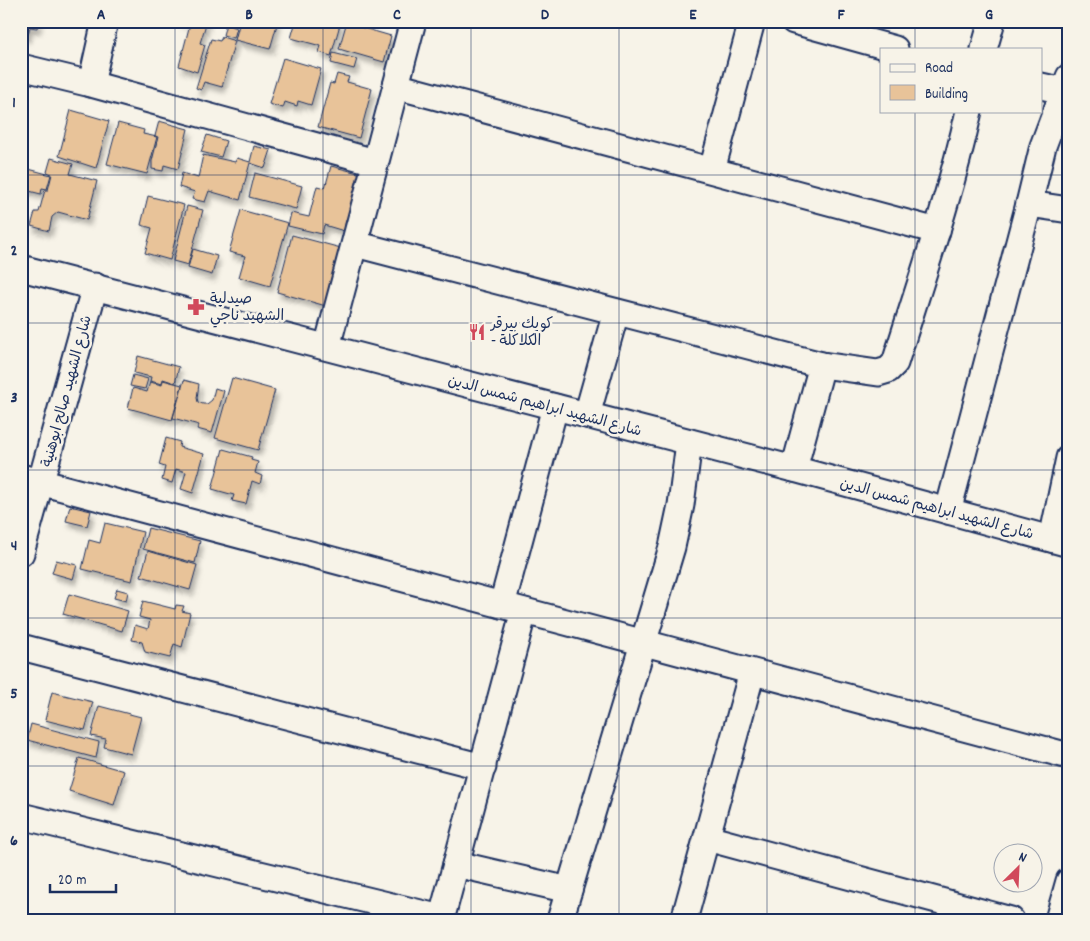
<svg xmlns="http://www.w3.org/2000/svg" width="1090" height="941" viewBox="0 0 1090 941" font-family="Dekko,'Playpen Sans Arabic',sans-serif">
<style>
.building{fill:#e8c399;stroke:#1b2f5e;filter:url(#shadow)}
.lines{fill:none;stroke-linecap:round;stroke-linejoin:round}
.street-casing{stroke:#1b2f5e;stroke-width:29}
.street{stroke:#f7f3e8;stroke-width:25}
.grid{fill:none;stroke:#1b2f5e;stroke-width:1;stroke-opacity:0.55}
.labels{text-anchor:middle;stroke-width:5;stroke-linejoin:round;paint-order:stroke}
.poi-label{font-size:15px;fill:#1b2f5e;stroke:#f7f3e8;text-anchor:start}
.street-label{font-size:15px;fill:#1b2f5e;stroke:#f7f3e8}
.neatline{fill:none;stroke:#1b2f5e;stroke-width:2}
.grid-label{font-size:16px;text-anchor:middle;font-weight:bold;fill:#1b2f5e}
</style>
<defs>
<filter id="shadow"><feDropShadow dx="3" dy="5.5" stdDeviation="2.5" flood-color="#0004"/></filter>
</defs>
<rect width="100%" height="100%" fill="#f7f3e8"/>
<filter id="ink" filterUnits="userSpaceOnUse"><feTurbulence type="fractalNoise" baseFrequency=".02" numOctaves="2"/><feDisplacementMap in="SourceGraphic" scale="10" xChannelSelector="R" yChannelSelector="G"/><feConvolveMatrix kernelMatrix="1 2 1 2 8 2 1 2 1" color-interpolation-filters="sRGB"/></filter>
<g filter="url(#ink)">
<g class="building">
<polygon points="21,21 39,21 37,28 30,27 27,37 21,35"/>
<polygon points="178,21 207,21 200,43 205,45 197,72 179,66 190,24"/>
<polygon points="240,21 278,21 270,49 235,40"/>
<polygon points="296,21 341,21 331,56 319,52 321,46 291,38"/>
<polygon points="347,21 362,21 360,27 391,36 384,62 339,49"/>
<polygon points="226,24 237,28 234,38 223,35"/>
<polygon points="222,37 235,41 222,87 204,82 201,90 196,88 211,39 220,41"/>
<polygon points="333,53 357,59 354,69 331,63"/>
<polygon points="283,58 321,69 311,105 298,101 297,106 285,102 283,108 269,104"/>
<polygon points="337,74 349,77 347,82 372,89 359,138 318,127 330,83 334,84"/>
<polygon points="71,110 109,121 96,168 59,156"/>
<polygon points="159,121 188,129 178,169 164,165 163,171 152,169 152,161 158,137 155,136"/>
<polygon points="118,123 144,130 143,134 157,137 147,174 107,164"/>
<polygon points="207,135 226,141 221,157 201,152"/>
<polygon points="254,146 271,150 265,168 250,163 240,200 209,191 205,202 192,199 195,192 179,187 182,173 198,178 203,155 235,162 237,158 250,162"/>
<polygon points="51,158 73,164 70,174 97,181 87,220 58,212 52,217 49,231 31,226 35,212 39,212 45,190 48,190 52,174 47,172"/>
<polygon points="331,166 362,174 351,220 346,219 344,231 324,225 322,234 288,226 291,213 309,217 317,186 325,188"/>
<polygon points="21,167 51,175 47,189 42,188 41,194 21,189"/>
<polygon points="255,173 302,186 296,209 249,197"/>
<polygon points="148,196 184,205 170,260 145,253 152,228 141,225"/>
<polygon points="187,206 203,210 188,265 173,261"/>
<polygon points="241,210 288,223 270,286 239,277 245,256 229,252"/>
<polygon points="292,235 341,248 326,306 277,292"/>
<polygon points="193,249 217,256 212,275 188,268"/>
<polygon points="138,356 179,367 175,383 163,379 162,384 150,381 151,377 134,373"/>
<polygon points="133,375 148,379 145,389 130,386"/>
<polygon points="232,378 275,390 258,450 215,438"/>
<polygon points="163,380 182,385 172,420 128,408 133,388 147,392 150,382 162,385"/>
<polygon points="184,380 199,384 197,398 198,402 203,404 207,404 212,400 215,388 224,391 212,433 197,429 199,425 173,418"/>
<polygon points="166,438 180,442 179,447 204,454 193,493 181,489 186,472 176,469 172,483 162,480 165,467 159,465"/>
<polygon points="223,449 252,457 251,460 258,462 255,473 262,476 260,484 252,481 246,504 232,501 234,495 212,489"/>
<polygon points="70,506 91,511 87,526 66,521"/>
<polygon points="105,523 143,532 132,581 82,569 89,540 100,543"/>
<polygon points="148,528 200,541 195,563 143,549"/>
<polygon points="148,551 197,565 190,590 141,576"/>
<polygon points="56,560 77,565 73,579 52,573"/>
<polygon points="117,589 128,592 126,601 114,598"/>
<polygon points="69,594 128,611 122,631 63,614"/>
<polygon points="143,601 175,609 176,605 184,606 182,611 190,613 182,647 174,644 170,658 145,652 142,642 132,640 135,625 148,629 150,620 139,617"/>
<polygon points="52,692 93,702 85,730 45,720"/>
<polygon points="99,706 141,717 131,754 104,747 106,739 91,736"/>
<polygon points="31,724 99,742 96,758 27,740"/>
<polygon points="79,758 124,771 114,805 69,791"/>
<polygon points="21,914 41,919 41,920 21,920"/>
</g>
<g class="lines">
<g class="street-casing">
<g id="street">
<polyline points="794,21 895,49"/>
<polyline points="984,49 992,21"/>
<polyline points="21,67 91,84 375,162"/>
<polyline points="91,84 105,21"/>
<polyline points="396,86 937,231"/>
<polyline points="1041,86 1064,91"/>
<polyline points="712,170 752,21"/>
<polyline points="1029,204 1069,210"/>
<path d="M355,244L822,365L878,373L888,370L895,363C921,280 950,197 969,111"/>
<polyline points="21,268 794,469 1069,544"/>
<polyline points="327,347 413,21"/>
<polyline points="587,415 616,312"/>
<polyline points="794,469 822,365"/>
<polyline points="21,477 1069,756"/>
<polyline points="948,511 1029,204 1043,146 1069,77"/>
<polyline points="1052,539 1069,458"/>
<polyline points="21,553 95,286"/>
<polyline points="502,605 555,407"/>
<polyline points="21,647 483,767"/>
<polyline points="21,816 441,918"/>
<polyline points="707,838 1011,920"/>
<polyline points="456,864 569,890"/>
<polyline points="441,920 524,611"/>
<polyline points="560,920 672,547 681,505 689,442"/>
<polyline points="684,920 752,672"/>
<polyline points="1058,920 1069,881"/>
</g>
</g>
<use href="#street" class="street"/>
</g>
</g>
<path class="grid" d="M175,21V920M323,21V920M471,21V920M619,21V920M767,21V920M915,21V49M915,111V920M21,175H1069M21,323H1069M21,470H1069M21,618H1069M21,766H1069"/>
<defs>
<g id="pharmacy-bare" transform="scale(1.35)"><path d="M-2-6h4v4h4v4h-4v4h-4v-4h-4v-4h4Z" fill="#d1495b" stroke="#f7f3e8" stroke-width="2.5" paint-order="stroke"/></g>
<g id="restaurant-bare" transform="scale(1.35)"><path d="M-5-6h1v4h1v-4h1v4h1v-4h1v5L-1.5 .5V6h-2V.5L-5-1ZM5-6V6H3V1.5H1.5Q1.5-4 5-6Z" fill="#d1495b" stroke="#f7f3e8" stroke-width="2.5" paint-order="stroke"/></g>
</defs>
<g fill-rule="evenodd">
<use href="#pharmacy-bare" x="196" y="307"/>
<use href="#restaurant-bare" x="477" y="332"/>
</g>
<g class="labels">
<g class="poi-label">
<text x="210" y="303">صيدلية<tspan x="210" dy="17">الشهيد ناجي</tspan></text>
<text x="491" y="328">كويك بيرقر<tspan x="491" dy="17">- الكلاكلة</tspan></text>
</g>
<g class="street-label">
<text transform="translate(66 391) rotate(-75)" y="5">شارع الشهيد صالح ابوهنية</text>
<text transform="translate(545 405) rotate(15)" y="5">شارع الشهيد ابراهيم شمس الدين</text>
<text transform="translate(937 508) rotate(15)" y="5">شارع الشهيد ابراهيم شمس الدين</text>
</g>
</g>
<rect width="1090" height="941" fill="none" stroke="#f7f3e8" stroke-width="55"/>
<rect x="880" y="48" width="162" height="65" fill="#f7f3e8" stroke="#9fa5b1"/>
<rect x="890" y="64" width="25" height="8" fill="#f7f3e8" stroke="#9fa5b1"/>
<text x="925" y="72" font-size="15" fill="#1b2f5e">Road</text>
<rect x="890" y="85" width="25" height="15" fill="#e8c399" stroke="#9fa5b1"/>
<text x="925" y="98" font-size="15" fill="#1b2f5e">Building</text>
<g transform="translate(1018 868) rotate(24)"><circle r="24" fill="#f7f3e8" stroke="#9fa5b1"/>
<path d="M0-4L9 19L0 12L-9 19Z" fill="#d1495b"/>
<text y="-8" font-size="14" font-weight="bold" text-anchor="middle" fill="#1b2f5e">N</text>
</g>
<path d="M50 884v8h66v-8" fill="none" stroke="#1b2f5e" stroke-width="2.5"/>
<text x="58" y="884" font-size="15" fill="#1b2f5e" stroke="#f7f3e8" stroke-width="4" paint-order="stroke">20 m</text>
<rect x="28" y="28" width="1034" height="886" class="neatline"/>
<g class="grid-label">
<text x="101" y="19">A</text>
<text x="249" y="19">B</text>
<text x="397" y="19">C</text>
<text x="545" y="19">D</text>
<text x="693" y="19">E</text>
<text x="841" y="19">F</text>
<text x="989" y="19">G</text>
<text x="14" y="107">1</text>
<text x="14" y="255">2</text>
<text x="14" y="402">3</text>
<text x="14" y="550">4</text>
<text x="14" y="698">5</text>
<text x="14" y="845">6</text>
</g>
</svg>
